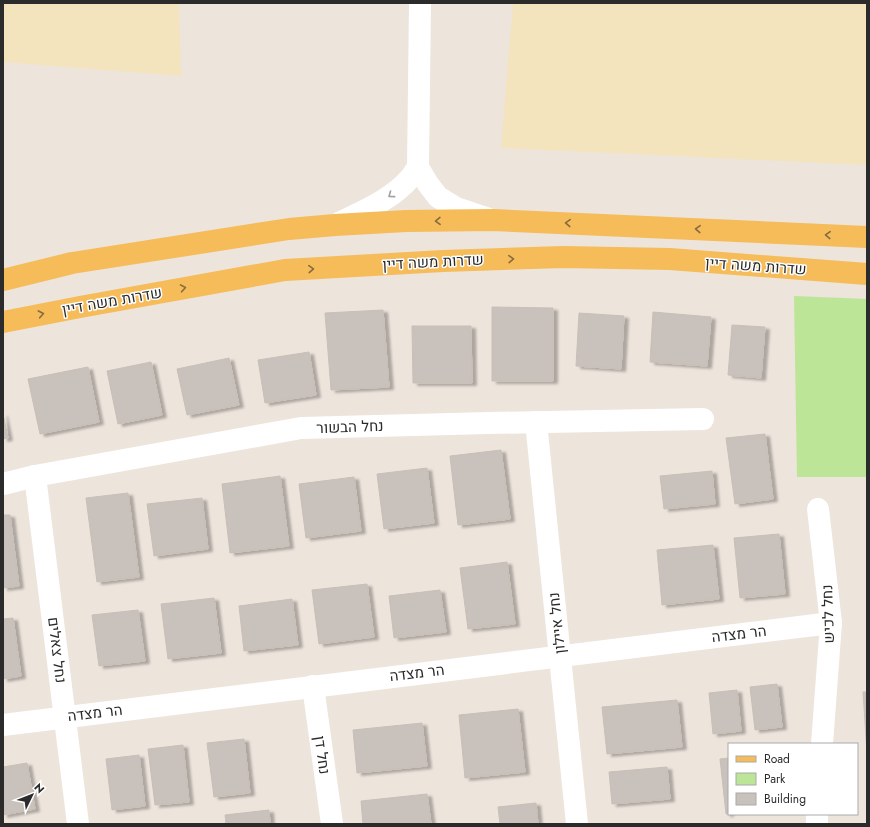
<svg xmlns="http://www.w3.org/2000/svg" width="870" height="827" viewBox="0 0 870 827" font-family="Jost,Heebo,sans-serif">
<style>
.green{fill:#bce597}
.sand{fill:#f3e4be}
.building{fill:#c8c1bc;stroke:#c9bfb6;filter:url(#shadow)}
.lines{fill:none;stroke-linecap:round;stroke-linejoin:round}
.minor{stroke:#fff;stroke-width:22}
.major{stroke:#f5bc59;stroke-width:22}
.oneway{stroke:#a0a0a0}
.oneway2{stroke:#866c40}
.labels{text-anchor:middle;stroke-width:3;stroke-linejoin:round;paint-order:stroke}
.street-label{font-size:15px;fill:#2b2b2b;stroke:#fff}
</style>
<defs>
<filter id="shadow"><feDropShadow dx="4.5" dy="2.5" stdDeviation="1" flood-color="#0004"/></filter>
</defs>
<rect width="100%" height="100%" fill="#ede4dc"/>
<polygon class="green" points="794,296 867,299 867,477 797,477"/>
<g class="sand">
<polygon points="3,3 179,3 181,76 3,62"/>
<polygon points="513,3 867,3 867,165 501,148"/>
</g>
<g class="building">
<polygon points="492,307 553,308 553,381 492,381"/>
<polygon points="383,310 389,387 331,390 325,313"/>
<polygon points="653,312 711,317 707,366 650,362"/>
<polygon points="579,313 624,316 621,369 576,366"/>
<polygon points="732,325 765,327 761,378 728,375"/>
<polygon points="412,326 471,326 472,383 413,383"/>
<polygon points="309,352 316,395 265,403 258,360"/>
<polygon points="229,358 239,405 187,415 177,369"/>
<polygon points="151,362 162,415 118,424 107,371"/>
<polygon points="88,367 99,422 40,434 28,379"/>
<polygon points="3,414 8,438 3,439"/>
<polygon points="765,434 773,499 735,504 726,438"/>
<polygon points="501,450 510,519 458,525 450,456"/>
<polygon points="427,468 434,523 384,529 377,474"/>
<polygon points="712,471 715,504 664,509 660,476"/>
<polygon points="280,476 289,546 230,553 222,484"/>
<polygon points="354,477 361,531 306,538 299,484"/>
<polygon points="128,493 139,577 97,582 86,498"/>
<polygon points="202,498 208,549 154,556 147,504"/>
<polygon points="3,515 10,515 19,586 3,588"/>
<polygon points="779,534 785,594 740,598 734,538"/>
<polygon points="713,545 719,599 662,605 657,550"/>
<polygon points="507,562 515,624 468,629 460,568"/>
<polygon points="367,584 374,637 319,644 312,590"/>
<polygon points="440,590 446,632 394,638 389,596"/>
<polygon points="214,598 221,653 168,659 161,604"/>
<polygon points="292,599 298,645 244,651 239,606"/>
<polygon points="138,610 145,661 99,666 92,615"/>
<polygon points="13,618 21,676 3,679 3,619"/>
<polygon points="777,684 782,727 755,730 750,687"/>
<polygon points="737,690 741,731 713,734 709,693"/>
<polygon points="863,692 867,692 867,753"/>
<polygon points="677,700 682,747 607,754 602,707"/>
<polygon points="518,709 525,772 465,778 459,715"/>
<polygon points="422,723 427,766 357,773 353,730"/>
<polygon points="244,739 250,793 214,797 207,743"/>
<polygon points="183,745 189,802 155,805 148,749"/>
<polygon points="139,755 145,806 112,810 106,759"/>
<polygon points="729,758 729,814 726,814 720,759"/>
<polygon points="27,763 35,809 3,815 3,767"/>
<polygon points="667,767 670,799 612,804 609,772"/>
<polygon points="427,794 431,824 363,824 361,801"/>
<polygon points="536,803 538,824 500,824 498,807"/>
<polygon points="269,810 270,824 226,824 225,815"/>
</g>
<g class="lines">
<g class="minor">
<polyline points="418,167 428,184 438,197 456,208 489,219"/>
<path d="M335,225C361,212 392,200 411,177C414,174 415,170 418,167L420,3"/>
<polyline points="536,422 577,824"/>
<polyline points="35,476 78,824"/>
<polyline points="3,484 35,476 301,428 488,423 703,419"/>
<polyline points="818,509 831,623 822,744"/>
<polyline points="313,686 332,824"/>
<polyline points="3,725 831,623"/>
<polyline points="817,824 817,814"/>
</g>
<g class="major">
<polyline points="3,280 72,263 289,229 335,225 406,221 493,220 867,237"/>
<polyline points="3,322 80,307 285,270 443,261 563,257 670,259 867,274"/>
</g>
</g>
<defs><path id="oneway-chevron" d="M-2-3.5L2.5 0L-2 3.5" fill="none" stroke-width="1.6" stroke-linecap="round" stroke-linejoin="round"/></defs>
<use class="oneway" href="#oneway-chevron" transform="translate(391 195) rotate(144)"/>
<g class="oneway2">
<use href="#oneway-chevron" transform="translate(438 221) rotate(179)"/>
<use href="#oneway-chevron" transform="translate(568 223) rotate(-177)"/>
<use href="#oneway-chevron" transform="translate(698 229) rotate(-177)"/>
<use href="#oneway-chevron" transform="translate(828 235) rotate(-177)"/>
<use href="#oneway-chevron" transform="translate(511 259) rotate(-2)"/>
<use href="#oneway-chevron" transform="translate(311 269) rotate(-3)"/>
<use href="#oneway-chevron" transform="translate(183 288) rotate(-10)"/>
<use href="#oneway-chevron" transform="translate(41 314) rotate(-11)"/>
</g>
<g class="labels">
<g class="street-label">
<text transform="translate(433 262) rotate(-3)" y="5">שדרות משה דיין</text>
<text transform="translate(756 266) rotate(4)" y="5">שדרות משה דיין</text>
<text transform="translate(112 301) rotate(-10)" y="5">שדרות משה דיין</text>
<text transform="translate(350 427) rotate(-2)" y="5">נחל הבשור</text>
<text transform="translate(828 614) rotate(-92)" y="5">נחל לכיש</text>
<text transform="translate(557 623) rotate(-96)" y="5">נחל איילון</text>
<text transform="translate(739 634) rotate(-7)" y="5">הר מצדה</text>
<text transform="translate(57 650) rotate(83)" y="5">נחל צאלים</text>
<text transform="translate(417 673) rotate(-7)" y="5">הר מצדה</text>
<text transform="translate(95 713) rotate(-7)" y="5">הר מצדה</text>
<text transform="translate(322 755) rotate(82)" y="5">נחל דן</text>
</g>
</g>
<rect width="870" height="827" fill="none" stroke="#2b2b2b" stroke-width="8"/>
<rect x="728" y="743" width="130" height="72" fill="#ffffff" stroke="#aaaaaa"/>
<rect x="736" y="756" width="20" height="6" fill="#f5bc59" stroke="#aaaaaa"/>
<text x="764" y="763" font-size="12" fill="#2b2b2b">Road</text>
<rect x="736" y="773" width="20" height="12" fill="#bce597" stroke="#aaaaaa"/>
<text x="764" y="783" font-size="12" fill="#2b2b2b">Park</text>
<rect x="736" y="793" width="20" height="12" fill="#c8c1bc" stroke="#aaaaaa"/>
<text x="764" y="803" font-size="12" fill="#2b2b2b">Building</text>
<g transform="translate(32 795) rotate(47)" stroke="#ffffff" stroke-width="3" paint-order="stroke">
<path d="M0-3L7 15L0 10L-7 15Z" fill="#2b2b2b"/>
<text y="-6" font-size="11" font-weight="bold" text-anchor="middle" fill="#2b2b2b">N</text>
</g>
</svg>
